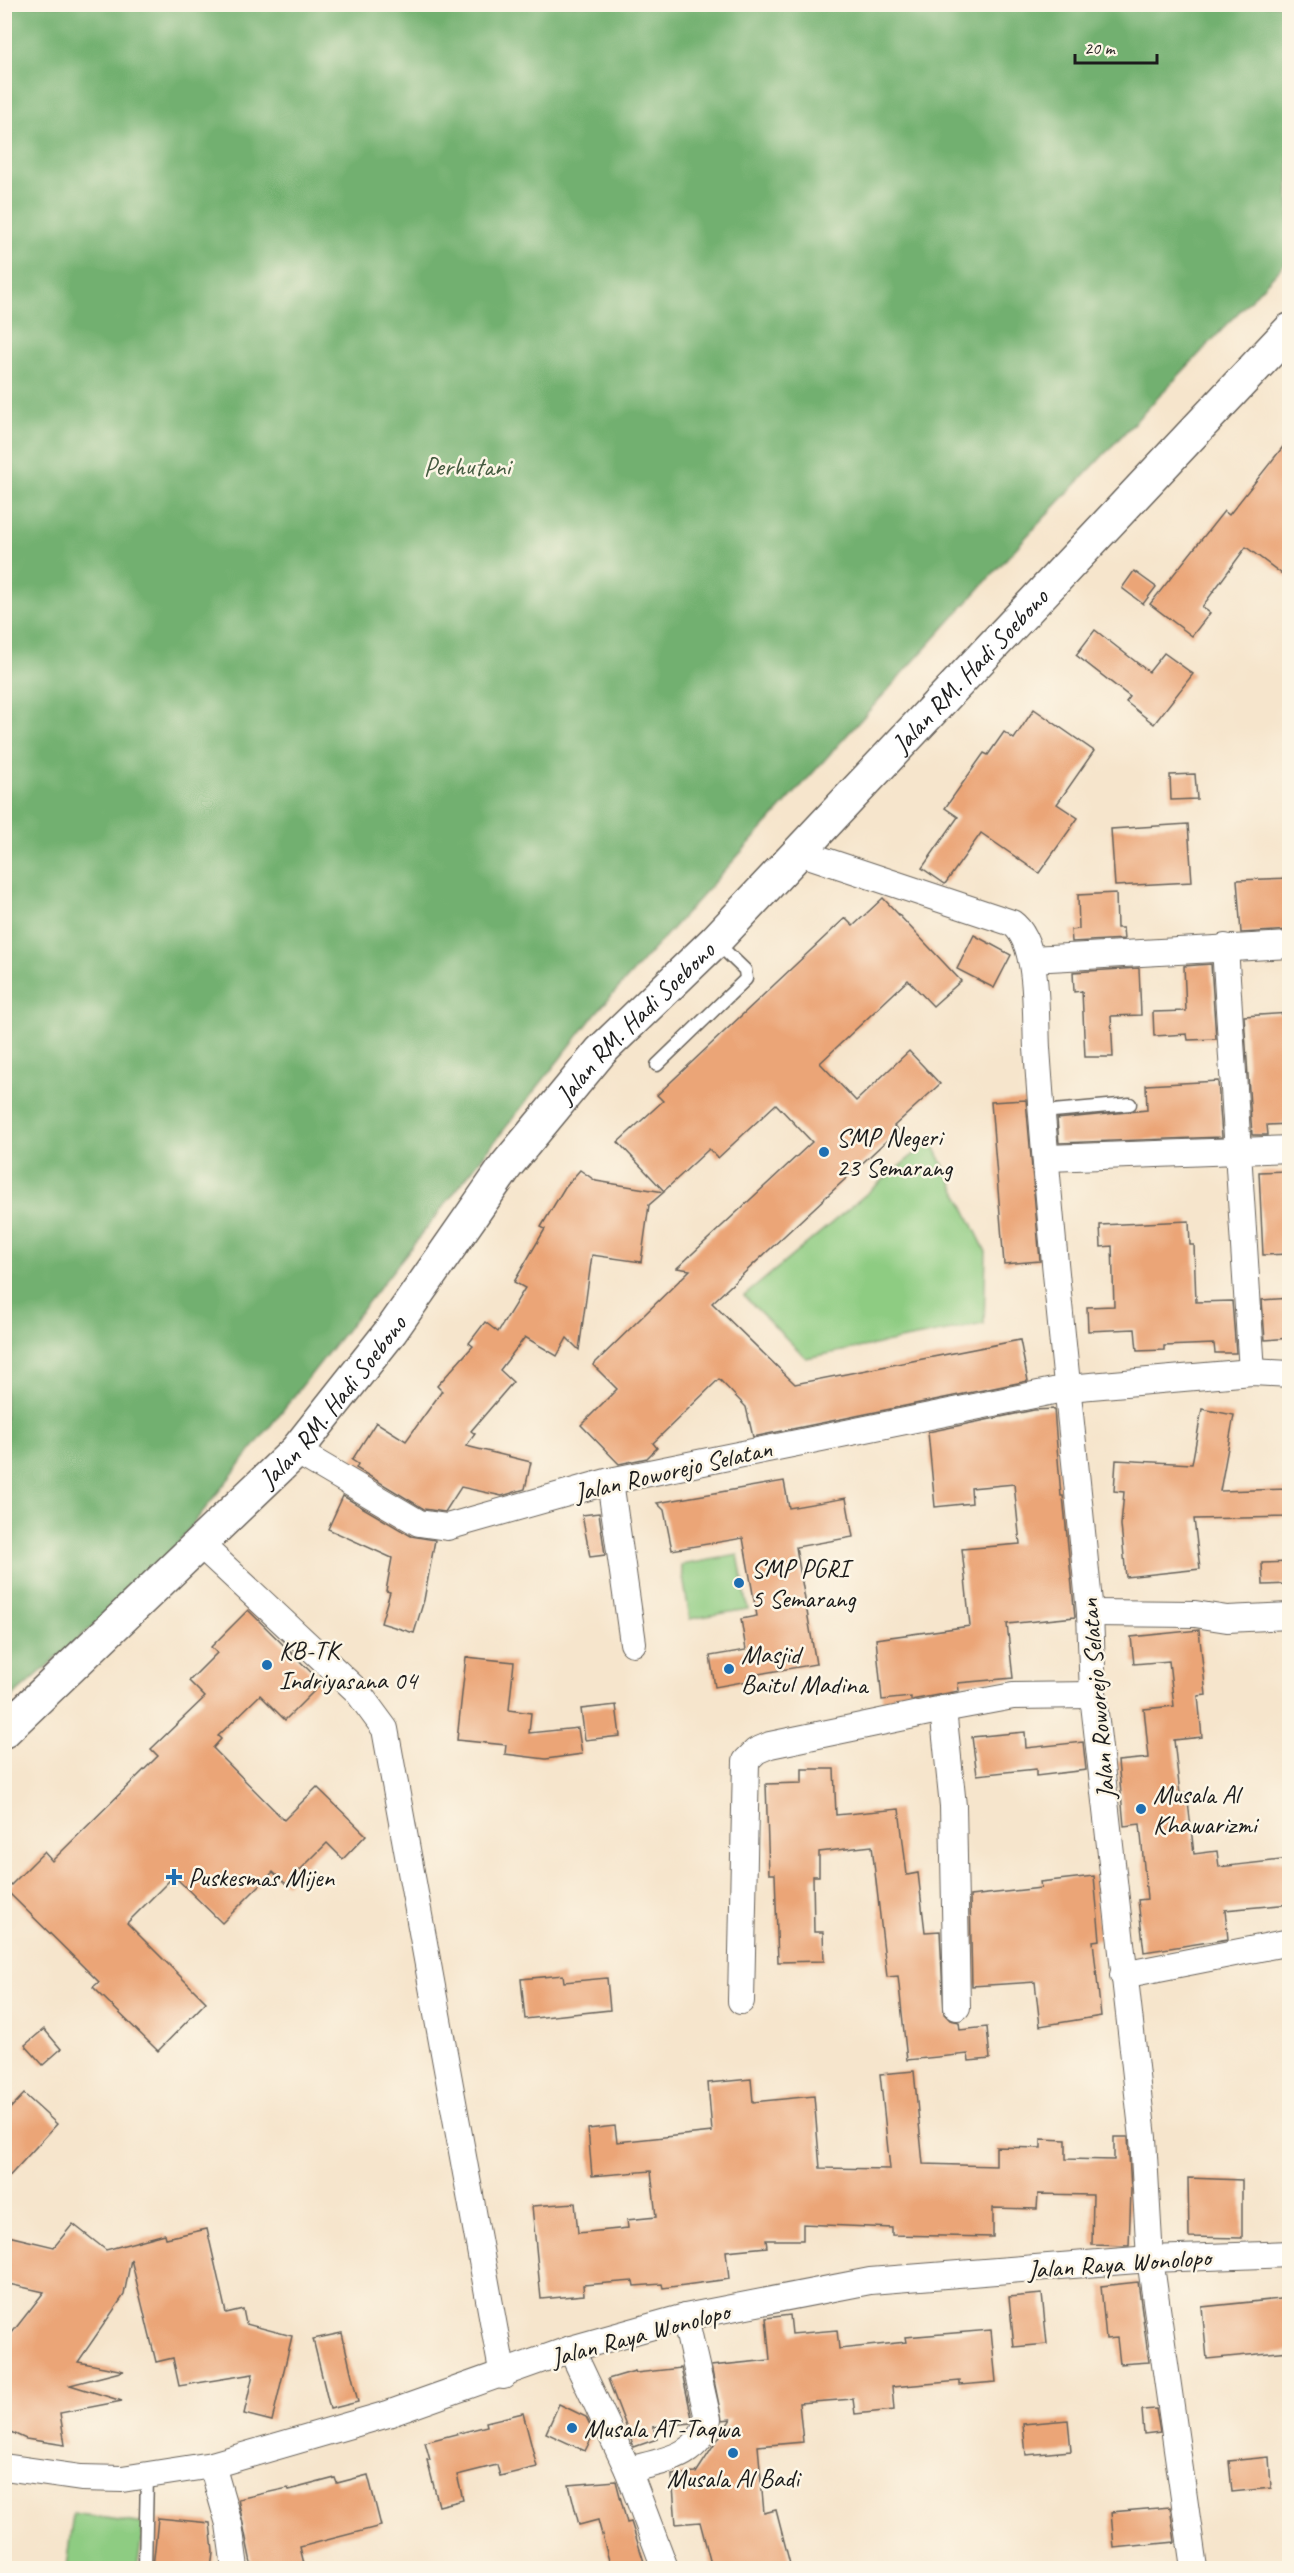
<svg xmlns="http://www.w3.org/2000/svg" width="1294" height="2573" viewBox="0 0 1294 2573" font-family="Caveat,sans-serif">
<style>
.green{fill:#8ecc82;stroke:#55744f;stroke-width:1.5}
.forest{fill:#72b070;stroke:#476646;stroke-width:1.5}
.building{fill:#eba577}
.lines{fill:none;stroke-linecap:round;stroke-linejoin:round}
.service-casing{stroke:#68625a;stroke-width:15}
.minor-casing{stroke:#68625a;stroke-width:28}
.primary-casing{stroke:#68625a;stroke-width:36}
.service{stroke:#fff;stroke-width:12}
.minor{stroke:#fff;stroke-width:26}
.primary{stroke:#fff;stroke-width:33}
.poi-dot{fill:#1f6fb2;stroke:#fcf5e5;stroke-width:2}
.labels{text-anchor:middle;stroke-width:5;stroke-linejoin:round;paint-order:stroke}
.park-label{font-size:26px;fill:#445a40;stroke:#fcf5e5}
.street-label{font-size:26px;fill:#1c1c1c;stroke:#fcf5e5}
.poi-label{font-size:26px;fill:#1c1c1c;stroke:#fcf5e5;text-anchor:start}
</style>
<rect width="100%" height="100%" fill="#fcf5e5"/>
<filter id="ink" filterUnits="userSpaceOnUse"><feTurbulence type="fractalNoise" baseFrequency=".0167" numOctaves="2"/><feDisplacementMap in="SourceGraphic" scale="12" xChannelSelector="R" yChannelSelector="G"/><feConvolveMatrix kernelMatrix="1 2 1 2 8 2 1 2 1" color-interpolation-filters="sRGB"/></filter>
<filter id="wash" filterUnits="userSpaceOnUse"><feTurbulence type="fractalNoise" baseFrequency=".008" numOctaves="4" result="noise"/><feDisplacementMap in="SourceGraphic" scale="24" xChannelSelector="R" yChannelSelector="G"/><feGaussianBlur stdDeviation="1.35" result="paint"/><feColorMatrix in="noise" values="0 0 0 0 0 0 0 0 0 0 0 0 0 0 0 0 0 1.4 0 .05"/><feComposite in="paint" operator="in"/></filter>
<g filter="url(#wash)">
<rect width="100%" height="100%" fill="#f6e5cc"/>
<g class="green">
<polygon points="931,1140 986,1252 984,1324 806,1358 744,1296"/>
<polygon points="738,1555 748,1609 690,1619 681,1565"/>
<polygon points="73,2513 144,2524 137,2568 66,2568"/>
</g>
<polygon class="forest" points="5,5 1289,5 1289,259 1026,537 596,1013 156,1571 5,1703"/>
<g id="blocks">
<g class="building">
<polygon points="1290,438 1290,580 1246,547 1202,607 1210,613 1192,636 1150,604 1224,511 1229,515"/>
<polygon points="1134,571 1156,587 1143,604 1122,588"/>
<polygon points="1095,630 1149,672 1164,653 1193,674 1154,724 1126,702 1130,697 1076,655"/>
<polygon points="1034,709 1094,751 1057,804 1078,818 1039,873 981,833 945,884 922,868 958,817 945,808 984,753 988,755 1004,732 1014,739"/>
<polygon points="1195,774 1197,799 1171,800 1170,775"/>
<polygon points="1188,824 1192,882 1115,886 1111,829"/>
<polygon points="1290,878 1290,930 1241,933 1237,880"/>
<polygon points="1116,893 1117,928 1123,928 1124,939 1072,942 1071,930 1079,929 1078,895"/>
<polygon points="883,898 961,981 933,1006 908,980 820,1063 856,1101 909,1051 940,1084 894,1126 898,1130 712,1303 795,1384 1020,1340 1028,1381 753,1437 746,1407 719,1379 653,1443 657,1448 647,1458 619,1464 581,1425 617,1389 593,1365 690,1270 677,1268 812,1142 776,1104 718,1158 709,1149 664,1191 618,1142 663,1101 657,1095 845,918 853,926"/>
<polygon points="974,935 1011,955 994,988 957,969"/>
<polygon points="1211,964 1216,1039 1188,1040 1187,1034 1154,1036 1153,1012 1186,1011 1184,966"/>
<polygon points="1139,968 1141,1015 1111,1016 1113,1057 1085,1057 1082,991 1074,992 1073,972"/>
<polygon points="1290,1013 1290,1062 1287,1062 1290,1124 1267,1125 1268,1135 1252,1135 1244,1016"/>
<polygon points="1218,1081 1222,1137 1059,1143 1057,1119 1147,1110 1146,1085"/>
<polygon points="1026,1100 1040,1261 1004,1264 991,1102"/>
<polygon points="580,1170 596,1181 664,1192 649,1205 641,1262 592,1255 579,1350 567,1338 557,1356 525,1337 500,1370 513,1382 471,1431 475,1434 466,1446 531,1462 525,1489 502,1496 461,1487 445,1512 424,1509 356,1468 358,1464 352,1460 376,1422 406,1441 442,1391 437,1386 473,1346 469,1343 485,1322 498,1332 525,1288 514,1282 545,1229 541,1227 565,1187"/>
<polygon points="1290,1171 1290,1254 1263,1255 1259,1172"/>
<polygon points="1189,1221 1190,1245 1194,1245 1196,1302 1232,1301 1236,1353 1215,1353 1214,1344 1164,1346 1164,1350 1137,1351 1135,1329 1088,1331 1087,1307 1114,1306 1112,1246 1101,1247 1100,1225"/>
<polygon points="1290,1298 1290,1338 1265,1340 1262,1300"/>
<polygon points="1054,1409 1061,1496 1063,1496 1075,1617 1007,1624 1013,1678 958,1683 959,1691 911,1700 911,1697 882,1700 876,1639 970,1626 962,1549 1020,1544 1014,1484 971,1488 972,1503 935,1507 928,1432 1034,1410"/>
<polygon points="1202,1409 1234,1415 1220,1491 1288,1489 1289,1517 1194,1519 1200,1569 1126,1577 1121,1525 1124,1492 1114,1491 1116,1460 1192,1464"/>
<polygon points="784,1481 789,1508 846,1498 853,1537 796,1547 816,1664 747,1676 748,1681 715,1687 710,1656 746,1650 741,1619 757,1616 743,1538 672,1550 664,1510 657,1503"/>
<polygon points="343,1496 411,1536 435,1540 424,1600 414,1633 381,1623 390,1592 386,1591 392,1558 328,1529"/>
<polygon points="599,1513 605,1555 590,1557 582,1515"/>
<polygon points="1290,1562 1290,1584 1263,1585 1262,1563"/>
<polygon points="248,1610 322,1683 285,1720 260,1695 218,1736 221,1739 213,1748 284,1820 317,1787 366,1835 343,1859 327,1843 286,1884 273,1872 222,1923 174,1876 127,1923 206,2002 158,2051 93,1987 99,1982 6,1890 44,1852 52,1861 158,1756 151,1749 205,1697 189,1681 217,1653 211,1647"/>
<polygon points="1199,1630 1206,1695 1198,1696 1202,1737 1174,1740 1180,1794 1187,1793 1194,1854 1217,1851 1219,1867 1290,1859 1290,1904 1225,1910 1228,1939 1144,1952 1138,1900 1147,1899 1140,1824 1124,1826 1118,1761 1149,1758 1144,1709 1174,1706 1169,1661 1134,1664 1131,1637"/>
<polygon points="466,1657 514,1662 509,1710 531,1713 529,1733 578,1728 582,1754 546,1759 505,1754 506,1745 457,1740"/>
<polygon points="616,1705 620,1736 585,1740 581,1709"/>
<polygon points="1025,1732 1026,1748 1083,1742 1086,1770 1036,1776 1036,1769 977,1775 972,1737"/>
<polygon points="802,1769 834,1769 836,1815 899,1809 907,1875 918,1873 925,1932 940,1931 944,2014 950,2020 959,2022 960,2030 987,2027 990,2059 969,2061 968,2054 907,2060 898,1976 887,1977 872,1846 819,1852 819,1876 813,1876 814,1932 823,1932 824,1961 778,1962 775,1874 769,1874 766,1784 802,1783"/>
<polygon points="1094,1876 1100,1940 1093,1941 1101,2016 1040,2026 1035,1982 972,1986 970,1896 1041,1888 1040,1882"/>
<polygon points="563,1975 564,1982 607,1978 610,2010 525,2019 521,1979"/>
<polygon points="44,2029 61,2049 43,2065 25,2045"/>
<polygon points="914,2071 923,2164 996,2166 996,2147 1041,2148 1041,2139 1066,2140 1066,2159 1114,2160 1114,2137 1128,2137 1131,2190 1129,2246 1092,2245 1093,2195 1038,2194 1037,2209 993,2208 993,2237 892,2235 892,2228 803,2224 803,2240 766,2240 767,2247 726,2251 729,2279 663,2288 662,2284 634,2286 633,2281 583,2285 584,2295 541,2299 532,2206 575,2203 578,2233 628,2228 627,2220 656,2217 651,2171 592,2176 588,2129 615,2126 617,2142 712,2132 708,2083 751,2079 753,2102 814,2096 820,2168 890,2169 880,2074"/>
<polygon points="24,2094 57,2124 4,2182 4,2115"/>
<polygon points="1188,2178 1242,2180 1242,2238 1189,2237"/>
<polygon points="73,2224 106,2250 165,2234 166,2238 207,2229 226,2313 243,2309 246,2324 292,2336 272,2421 244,2414 253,2374 179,2386 173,2358 156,2362 131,2259 124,2295 78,2362 124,2371 70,2385 122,2401 60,2413 65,2445 26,2439 4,2429 4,2343 44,2292 4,2283 4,2252 8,2236 54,2247"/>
<polygon points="1138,2282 1149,2362 1120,2364 1117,2338 1106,2339 1101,2286"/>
<polygon points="1042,2294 1047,2344 1014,2347 1009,2297"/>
<polygon points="1290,2298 1290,2351 1207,2359 1202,2307"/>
<polygon points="790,2315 792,2334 837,2330 839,2349 906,2342 905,2337 991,2330 996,2382 960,2385 960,2381 892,2387 894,2410 855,2414 853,2399 799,2403 803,2442 758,2446 764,2513 776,2510 791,2568 712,2568 700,2522 676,2524 672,2475 696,2473 731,2419 722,2420 711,2366 770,2360 766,2318"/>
<polygon points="342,2333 358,2402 330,2409 313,2339"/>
<polygon points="681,2368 692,2418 691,2423 653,2427 657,2439 634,2447 608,2379 635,2371 636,2373"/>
<polygon points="559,2404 586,2417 594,2433 585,2451 546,2433"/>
<polygon points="1156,2409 1160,2432 1144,2434 1142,2410"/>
<polygon points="523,2413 537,2467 500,2476 497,2465 457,2475 463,2500 439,2506 427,2460 430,2460 425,2442 487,2426 486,2422"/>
<polygon points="1068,2420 1071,2451 1026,2455 1023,2424"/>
<polygon points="1269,2457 1271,2488 1232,2492 1229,2461"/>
<polygon points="368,2475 381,2526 300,2547 304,2564 280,2568 252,2568 238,2499 288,2488 289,2490 335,2478 337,2483"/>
<polygon points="616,2481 627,2523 631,2522 646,2568 611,2568 598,2520 579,2525 569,2485"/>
<polygon points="1170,2507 1175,2542 1114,2548 1111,2512"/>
<polygon points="158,2518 210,2523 213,2552 211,2568 153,2568"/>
</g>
</g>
</g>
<g filter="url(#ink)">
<use href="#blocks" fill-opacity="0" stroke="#68625a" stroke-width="1.5"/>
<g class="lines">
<g class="service-casing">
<g id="service">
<polyline points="657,1065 746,979 745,970 716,942"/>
<polyline points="1042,1112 1130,1104"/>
<polyline points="145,2568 147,2476"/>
</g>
</g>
<g class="minor-casing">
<g id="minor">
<path d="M799,852L1012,923C1040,943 1035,1015 1037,1048C1050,1237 1072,1425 1090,1613L1093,1695L1143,2138L1150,2259L1194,2568"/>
<polyline points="1225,947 1252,1372"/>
<polyline points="1031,959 1290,945"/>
<polyline points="1048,1158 1290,1149"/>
<polyline points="296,1451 419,1523 447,1527 610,1481 1068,1388 1252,1372 1290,1374"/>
<polyline points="610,1481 633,1643"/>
<polyline points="201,1545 357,1691 385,1729 503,2376"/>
<polyline points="1090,1613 1195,1614 1227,1619 1290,1616"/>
<polyline points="943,1709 1013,1696 1093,1695"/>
<polyline points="1123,1975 1290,1942"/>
<polyline points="741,2001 746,1761 756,1751 770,1745 943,1709 953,1806 957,2007"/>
<polyline points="571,2349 628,2470 665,2568"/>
<polyline points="212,2465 229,2524 235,2568"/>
<polyline points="4,2467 81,2478 122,2479 212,2465 388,2414 571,2349 685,2317 870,2281 1150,2259 1290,2254"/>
<path d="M628,2470C661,2461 700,2458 708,2419L685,2317"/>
</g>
</g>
<g class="primary-casing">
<g id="primary">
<path id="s1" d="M4,1731L296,1451L391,1331L506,1166L601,1051L715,941L1290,330"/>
</g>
</g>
<use href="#service" class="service"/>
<use href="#minor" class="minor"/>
<use href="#primary" class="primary"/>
</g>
</g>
<g class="poi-dot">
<circle cx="824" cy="1152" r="6"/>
<circle cx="739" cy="1583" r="6"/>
<circle cx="267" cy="1665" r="6"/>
<circle cx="729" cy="1669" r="6"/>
<circle cx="1141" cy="1809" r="6"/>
<path d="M171 1868h6v6h6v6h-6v6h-6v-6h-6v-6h6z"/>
<circle cx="572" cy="2428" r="6"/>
<circle cx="733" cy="2453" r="6"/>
</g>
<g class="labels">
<g class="park-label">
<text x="467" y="475">Perhutani</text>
</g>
<g class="street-label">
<text dy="9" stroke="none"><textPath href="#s1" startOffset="1438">Jalan RM. Hadi Soebono</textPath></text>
<text dy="9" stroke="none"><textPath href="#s1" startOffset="952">Jalan RM. Hadi Soebono</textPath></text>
<text dy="9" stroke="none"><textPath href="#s1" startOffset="466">Jalan RM. Hadi Soebono</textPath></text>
<text transform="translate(673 1470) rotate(-13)" y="9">Jalan Roworejo Selatan</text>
<text transform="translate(1097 1699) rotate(-95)" y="9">Jalan Roworejo Selatan</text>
<text transform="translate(1119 2263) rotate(-4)" y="9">Jalan Raya Wonolopo</text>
<text transform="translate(640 2334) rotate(-15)" y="9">Jalan Raya Wonolopo</text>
</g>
<g class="poi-label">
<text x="836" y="1146">SMP Negeri<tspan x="836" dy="30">23 Semarang</tspan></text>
<text x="751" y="1577">SMP PGRI<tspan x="751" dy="30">5 Semarang</tspan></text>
<text x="279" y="1659">KB-TK<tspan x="279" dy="30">Indriyasana 04</tspan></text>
<text x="741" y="1663">Masjid<tspan x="741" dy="30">Baitul Madina</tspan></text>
<text x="1153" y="1803">Musala Al<tspan x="1153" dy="30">Khawarizmi</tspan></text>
<text x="188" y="1886">Puskesmas Mijen</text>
<text x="584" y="2437">Musala AT-Taqwa</text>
<text x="733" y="2487" text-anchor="middle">Musala Al Badi</text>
</g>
</g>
<rect width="1294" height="2573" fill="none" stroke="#fcf5e5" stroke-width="24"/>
<path d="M1075 54v9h82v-9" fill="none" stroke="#1c1c1c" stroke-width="3"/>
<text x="1084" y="54" font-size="18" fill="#1c1c1c" stroke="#fcf5e5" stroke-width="4.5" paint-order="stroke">20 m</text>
</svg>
